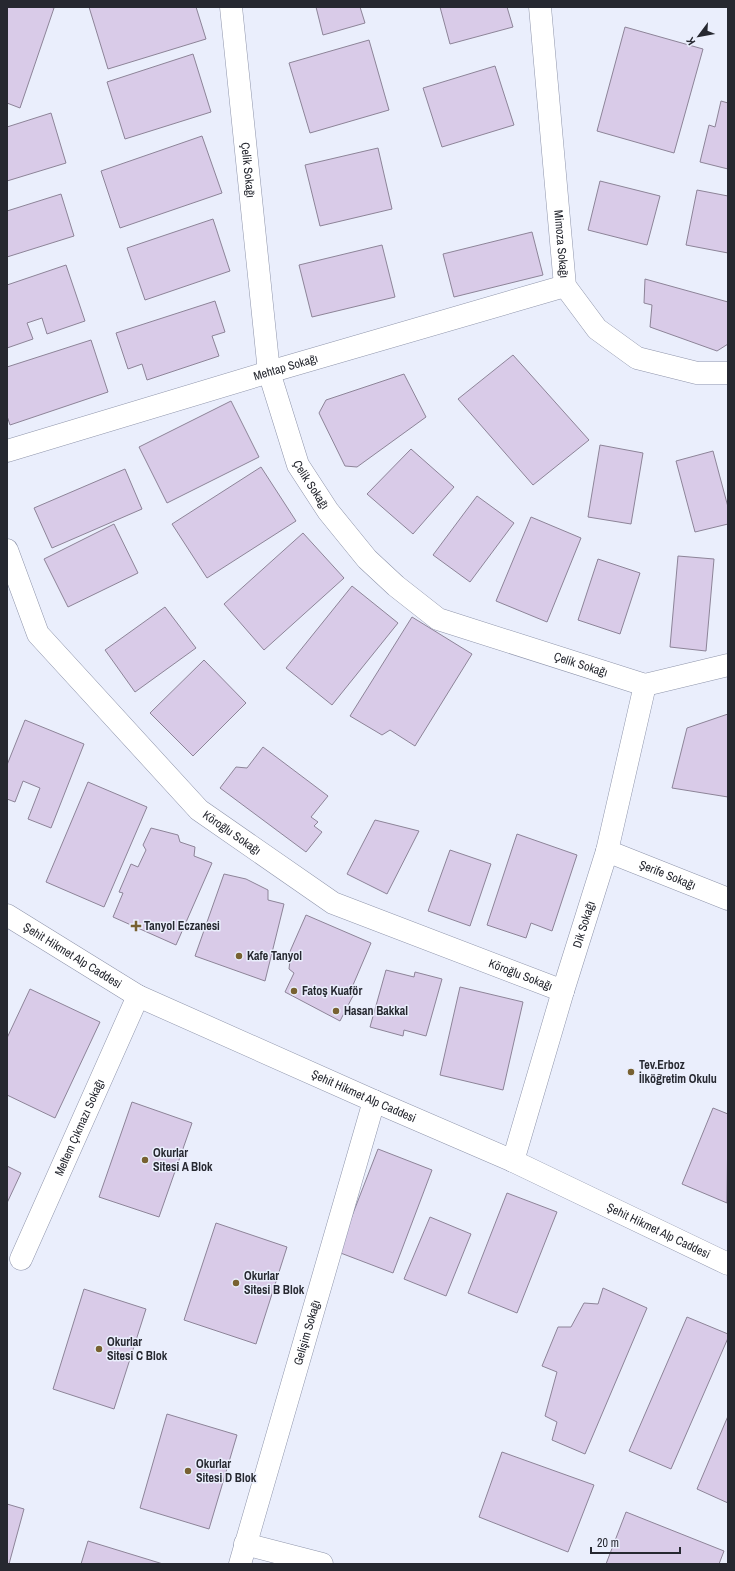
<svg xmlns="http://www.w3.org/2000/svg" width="735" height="1571" viewBox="0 0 735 1571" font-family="'Archivo Narrow',sans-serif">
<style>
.building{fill:#d9cbe8;stroke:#8d8498}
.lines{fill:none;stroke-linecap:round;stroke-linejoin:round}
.minor-casing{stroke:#8f95ab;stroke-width:23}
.tertiary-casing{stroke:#8f95ab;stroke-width:23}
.minor{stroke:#fff;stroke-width:22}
.tertiary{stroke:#fff;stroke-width:22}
.poi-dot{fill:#786131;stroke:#eaeefc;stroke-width:1.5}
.labels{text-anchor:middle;stroke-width:3;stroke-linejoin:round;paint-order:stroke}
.street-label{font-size:12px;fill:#262830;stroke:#eaeefc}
.poi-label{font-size:12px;font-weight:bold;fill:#262830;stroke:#eaeefc;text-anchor:start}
</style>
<rect width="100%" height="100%" fill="#eaeefc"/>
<g class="building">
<polygon points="7,7 50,7 54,8 20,108 7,103"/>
<polygon points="89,7 196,7 206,39 108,69"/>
<polygon points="316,7 360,7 365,23 323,35"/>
<polygon points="440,7 507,7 513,27 450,44"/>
<polygon points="625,27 703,49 674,153 597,131"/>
<polygon points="369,40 389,110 310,133 289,63"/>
<polygon points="193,54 211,112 125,139 107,82"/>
<polygon points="495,66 514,125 442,147 423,88"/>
<polygon points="721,101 728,103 728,169 700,162 709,125 715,127"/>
<polygon points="51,113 66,163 7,181 7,127"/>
<polygon points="202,136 222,193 120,228 101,171"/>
<polygon points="378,148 392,209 320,226 305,165"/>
<polygon points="600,181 660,196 647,245 588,230"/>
<polygon points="697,190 728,196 728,253 686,245"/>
<polygon points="61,194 74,236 7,257 7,211"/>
<polygon points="213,219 230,271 145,300 127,248"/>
<polygon points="532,232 543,275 454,297 443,254"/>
<polygon points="382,245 395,297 312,317 299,265"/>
<polygon points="66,265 85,321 47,334 42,318 27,323 33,339 7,348 7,285"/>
<polygon points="645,279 728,302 728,344 717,351 650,327 652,305 644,303"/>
<polygon points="215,301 225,332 212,336 219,356 147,380 142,364 128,369 116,333"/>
<polygon points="91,340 108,392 10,425 7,416 7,367"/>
<polygon points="513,355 589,440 533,485 458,399"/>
<polygon points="404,374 426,417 357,467 345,466 319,413 326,400"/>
<polygon points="231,401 259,457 167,503 139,447"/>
<polygon points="600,445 643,453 631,524 588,517"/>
<polygon points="411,449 454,487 413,534 367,494"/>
<polygon points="713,451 728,507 728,524 695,532 676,461"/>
<polygon points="261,467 296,521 207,578 172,524"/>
<polygon points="125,469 142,509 52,548 34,508"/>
<polygon points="477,496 514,523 470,582 433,555"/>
<polygon points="531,517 581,538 547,622 496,601"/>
<polygon points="114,524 138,573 68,607 44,559"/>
<polygon points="303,533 344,578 264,650 224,604"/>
<polygon points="678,556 714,559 706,651 670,647"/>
<polygon points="598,559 640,573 620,634 578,620"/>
<polygon points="352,586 398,623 332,705 286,668"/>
<polygon points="165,607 196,648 135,692 105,650"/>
<polygon points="412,617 472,654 415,746 390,730 382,735 350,716"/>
<polygon points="204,660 246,703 193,756 150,713"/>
<polygon points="728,714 728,797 672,788 687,728"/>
<polygon points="25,720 84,744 51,828 28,819 40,788 23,781 15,802 7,799 7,765"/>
<polygon points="263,747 328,796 311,817 318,822 314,826 322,832 306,852 220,788 236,767 247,768"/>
<polygon points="88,782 147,807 104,907 46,882"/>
<polygon points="375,820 419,831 387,894 347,874"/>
<polygon points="151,828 178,835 180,842 195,847 194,856 212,863 176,945 113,917 123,893 119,892 131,864 138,867 146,850 143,845"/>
<polygon points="517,834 577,855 552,931 531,923 526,938 487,925"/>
<polygon points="450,850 491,864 470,926 428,911"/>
<polygon points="224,874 246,879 268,890 268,900 284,904 265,981 195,956"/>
<polygon points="306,915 371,943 353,985 356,990 340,1021 285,992 294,973 289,969 290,960 288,956"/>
<polygon points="386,970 414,977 415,972 442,979 426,1036 404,1030 403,1036 370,1027"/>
<polygon points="460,987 523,1002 503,1090 440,1075"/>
<polygon points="30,989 100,1022 55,1118 7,1095 7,1038"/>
<polygon points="132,1102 192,1123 159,1217 99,1197"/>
<polygon points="713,1108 728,1114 727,1203 682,1184"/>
<polygon points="378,1149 432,1170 393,1273 338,1252"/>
<polygon points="7,1166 21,1173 7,1203"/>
<polygon points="507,1193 557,1212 517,1313 468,1293"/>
<polygon points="430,1217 471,1234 446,1296 404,1279"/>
<polygon points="216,1223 287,1247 256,1344 184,1320"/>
<polygon points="603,1288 647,1308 585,1454 552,1440 557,1422 545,1416 557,1372 542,1366 558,1327 571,1327 584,1303 598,1304"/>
<polygon points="84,1289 146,1309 114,1409 53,1389"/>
<polygon points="687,1317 728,1334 728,1338 671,1469 629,1451"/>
<polygon points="167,1414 237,1435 209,1529 140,1508"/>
<polygon points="728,1416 728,1503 697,1489"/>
<polygon points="502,1452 594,1485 568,1552 479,1517"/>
<polygon points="7,1504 24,1509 9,1564 7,1564"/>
<polygon points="626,1512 724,1551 719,1564 606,1564"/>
<polygon points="88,1541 163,1564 81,1564"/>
</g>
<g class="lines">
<g class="minor-casing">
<g id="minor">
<path id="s1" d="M231,7L269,372L298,465L328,511L367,559L396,586L438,619L645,685L728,665"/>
<path id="s2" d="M540,7L565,286L597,329L637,358L697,373H728"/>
<path id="s3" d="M7,451L269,372L565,286"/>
<path id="s4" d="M7,550L38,634L199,810L333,903L563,991"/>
<path id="s5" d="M607,851L728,899"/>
<path id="s6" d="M513,1161L563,991L607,851L645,685"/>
<path id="s7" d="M21,1259L138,996"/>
<polyline points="245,1544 322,1564"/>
<path id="s8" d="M240,1564L374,1101"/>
</g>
</g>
<g class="tertiary-casing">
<g id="tertiary">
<path id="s9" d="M7,915L138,996L374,1101L513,1161L728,1264"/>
</g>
</g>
<use href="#minor" class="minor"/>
<use href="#tertiary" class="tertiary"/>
</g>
<g class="poi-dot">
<path d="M134 920h4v4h4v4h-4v4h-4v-4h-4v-4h4z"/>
<circle cx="239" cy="956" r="4"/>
<circle cx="294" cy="991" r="4"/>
<circle cx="336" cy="1011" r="4"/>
<circle cx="631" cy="1072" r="4"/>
<circle cx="145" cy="1160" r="4"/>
<circle cx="236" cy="1283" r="4"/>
<circle cx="99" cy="1349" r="4"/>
<circle cx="188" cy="1471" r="4"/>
</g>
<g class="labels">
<g class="street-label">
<text dy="4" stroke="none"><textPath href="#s1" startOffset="164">Çelik Sokağı</textPath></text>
<text dy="4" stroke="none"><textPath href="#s2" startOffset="238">Mimoza Sokağı</textPath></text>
<text dy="4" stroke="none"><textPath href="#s3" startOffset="291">Mehtap Sokağı</textPath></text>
<text dy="4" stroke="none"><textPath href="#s1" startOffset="488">Çelik Sokağı</textPath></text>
<text dy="4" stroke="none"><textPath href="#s1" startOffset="824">Çelik Sokağı</textPath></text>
<text dy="4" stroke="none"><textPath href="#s4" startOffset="368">Köroğlu Sokağı</textPath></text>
<text dy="4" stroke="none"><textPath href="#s5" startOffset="65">Şerife Sokağı</textPath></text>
<text dy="4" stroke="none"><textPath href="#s6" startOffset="247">Dik Sokağı</textPath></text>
<text dy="4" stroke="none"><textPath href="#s9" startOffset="77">Şehit Hikmet Alp Caddesi</textPath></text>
<text dy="4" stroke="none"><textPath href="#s4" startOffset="692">Köroğlu Sokağı</textPath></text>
<text dy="4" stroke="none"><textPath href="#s9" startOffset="401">Şehit Hikmet Alp Caddesi</textPath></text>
<text dy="4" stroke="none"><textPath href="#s7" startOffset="144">Meltem Çıkmazı Sokağı</textPath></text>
<text dy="4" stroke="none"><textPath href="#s9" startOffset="725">Şehit Hikmet Alp Caddesi</textPath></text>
<text dy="4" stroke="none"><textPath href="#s8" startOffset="241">Gelişim Sokağı</textPath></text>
</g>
<g class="poi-label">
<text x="144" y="930">Tanyol Eczanesi</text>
<text x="247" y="960">Kafe Tanyol</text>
<text x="302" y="995">Fatoş Kuaför</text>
<text x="344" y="1015">Hasan Bakkal</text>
<text x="639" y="1069">Tev.Erboz<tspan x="639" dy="14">İlköğretim Okulu</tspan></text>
<text x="153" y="1157">Okurlar<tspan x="153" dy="14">Sitesi A Blok</tspan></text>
<text x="244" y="1280">Okurlar<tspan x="244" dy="14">Sitesi B Blok</tspan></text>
<text x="107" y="1346">Okurlar<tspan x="107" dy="14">Sitesi C Blok</tspan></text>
<text x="196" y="1468">Okurlar<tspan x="196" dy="14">Sitesi D Blok</tspan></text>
</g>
</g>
<rect width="735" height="1571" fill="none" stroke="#262830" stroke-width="16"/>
<g transform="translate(699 36) rotate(238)" stroke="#eaeefc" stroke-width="3" paint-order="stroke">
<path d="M0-3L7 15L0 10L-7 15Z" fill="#262830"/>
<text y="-6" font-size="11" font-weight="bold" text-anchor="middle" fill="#262830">K</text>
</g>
<path d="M591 1547v6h89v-6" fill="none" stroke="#262830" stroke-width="2"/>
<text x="597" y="1547" font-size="12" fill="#262830" stroke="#eaeefc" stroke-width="3" paint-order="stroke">20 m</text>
</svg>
